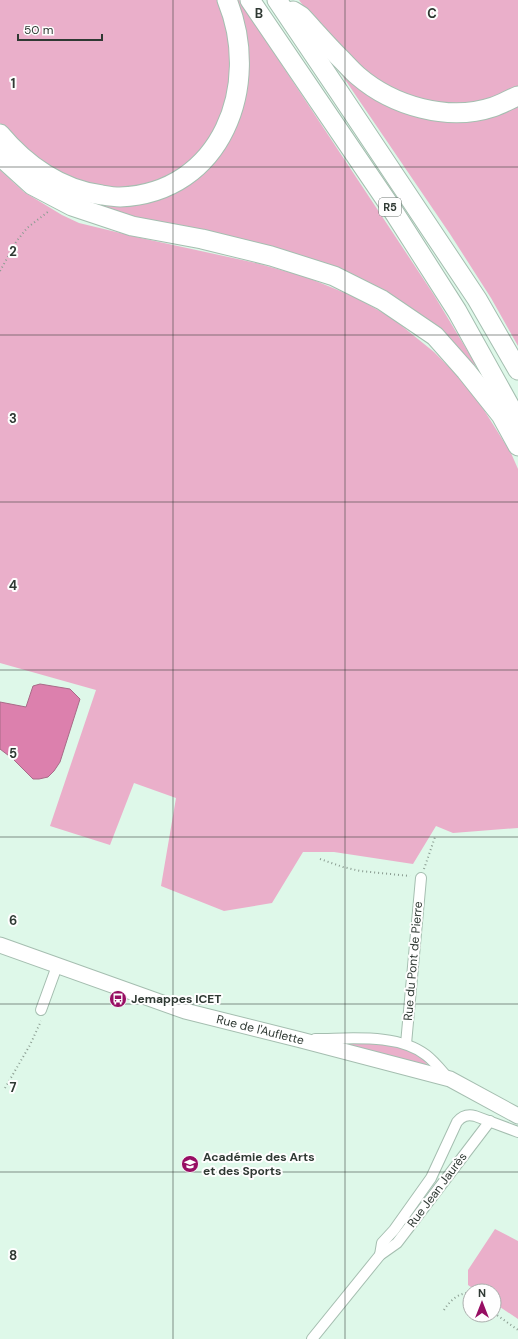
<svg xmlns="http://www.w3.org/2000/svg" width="518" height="1339" viewBox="0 0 518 1339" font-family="'DM Sans',sans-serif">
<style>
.green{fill:#eaafca}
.water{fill:#dc80ad;stroke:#a86b88}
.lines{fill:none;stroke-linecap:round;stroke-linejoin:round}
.street-casing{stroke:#a5beb0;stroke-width:12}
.secondary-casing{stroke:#a5beb0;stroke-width:17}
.highway-casing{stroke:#a5beb0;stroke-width:21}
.path{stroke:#8a9c91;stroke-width:2;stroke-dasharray:1 3;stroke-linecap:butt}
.street{stroke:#fff;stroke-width:10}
.secondary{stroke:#fff;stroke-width:15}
.highway{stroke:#fff;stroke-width:19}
.grid{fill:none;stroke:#2f3933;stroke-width:1;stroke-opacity:0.55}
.labels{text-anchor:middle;stroke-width:4;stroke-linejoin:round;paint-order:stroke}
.shield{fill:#fefefe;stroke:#6d7470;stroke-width:1}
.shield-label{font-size:11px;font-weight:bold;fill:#2f3933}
.street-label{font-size:12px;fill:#2f3933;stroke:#fefefe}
.poi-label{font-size:12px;font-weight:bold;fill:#2f3933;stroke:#fefefe;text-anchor:start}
.grid-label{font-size:13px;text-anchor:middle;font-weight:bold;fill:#2f3933;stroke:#fefefe;stroke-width:4;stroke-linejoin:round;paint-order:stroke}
</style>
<rect width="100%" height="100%" fill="#def8e9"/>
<g class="green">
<polygon points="0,0 219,0 231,52 232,81 212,141 168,179 133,190 71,182 19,146 0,123"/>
<polygon points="233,0 239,0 434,295 476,365 471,367 405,308 130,220 50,186 125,204 230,137"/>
<polygon points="299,0 518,0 518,88 506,96 454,107 399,93 357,66 310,15"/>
<polygon points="333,62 402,110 518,103 518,346 491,298 450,234"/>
<polygon points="0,170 24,192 62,215 79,223 141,238 256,263 306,277 355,297 392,318 434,352 461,379 484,410 511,453 518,469 518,828 453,833 436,826 413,864 334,852 303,852 272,903 224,911 161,886 176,798 134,783 110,845 50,826 96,690 0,663"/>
<path d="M339,1043C365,1044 402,1041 423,1059C426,1062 428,1066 431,1069Z"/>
<polygon points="495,1229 518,1241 518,1319 494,1303 494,1291 477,1291 468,1285 468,1270"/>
</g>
<polygon class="water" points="40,684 70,689 80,699 60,762 54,771 48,777 39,779 33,779 13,759 0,749 0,702 26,707 33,686"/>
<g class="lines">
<g class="street-casing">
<g id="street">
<polyline points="41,1010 57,966"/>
<path d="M315,1039C350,1039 397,1033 426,1055C434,1061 441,1070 448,1078"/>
<polyline points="406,1044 421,878"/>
<path d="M380,1255L382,1243L394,1230L431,1178L457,1122C462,1116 467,1114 475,1116L518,1132"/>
<polyline points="312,1339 380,1255 397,1243 490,1121"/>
</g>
</g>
<g class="secondary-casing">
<g id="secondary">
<path id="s1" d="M0,945L185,1011L301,1040L450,1079L518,1116"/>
</g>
</g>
<g class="highway-casing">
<g id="highway">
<polyline points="250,0 390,206 457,311 518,421"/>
<polyline points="277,0 339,92 477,299 518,370"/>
<path d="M293,11L301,16C314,30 327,45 341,59C346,64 352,71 358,76C393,106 448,122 493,107C502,104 510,99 518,96"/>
<path d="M0,134C26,165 61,190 102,195C108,196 114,197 120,197C222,193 262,85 227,0"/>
<polyline points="0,156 32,185 72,206 132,226 202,239 271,256 334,276 382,300 435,336 466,371 501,415 518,446"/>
</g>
</g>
<g class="path">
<polyline points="0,271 16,242 27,228 49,211"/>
<polyline points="320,859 343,867 360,871 410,876"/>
<polyline points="424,869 435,837"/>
<polyline points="5,1088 30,1045 41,1021"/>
<path d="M444,1310C449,1302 456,1295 466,1293L470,1296"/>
<polyline points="494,1313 518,1330"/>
</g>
<use href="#street" class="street"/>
<use href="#secondary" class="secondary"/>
<use href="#highway" class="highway"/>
</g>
<path class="grid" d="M173,0V1339M345,0V1339M0,167H518M0,335H518M0,502H518M0,670H518M0,837H518M0,1004H518M0,1172H518"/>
<defs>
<g id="bus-disc" transform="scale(0.9)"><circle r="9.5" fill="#970e63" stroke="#fefefe"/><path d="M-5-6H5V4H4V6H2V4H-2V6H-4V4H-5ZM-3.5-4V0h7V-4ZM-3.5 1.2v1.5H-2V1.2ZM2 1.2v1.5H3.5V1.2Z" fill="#fff"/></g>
<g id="university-disc" transform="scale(0.9)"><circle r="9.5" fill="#970e63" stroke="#fefefe"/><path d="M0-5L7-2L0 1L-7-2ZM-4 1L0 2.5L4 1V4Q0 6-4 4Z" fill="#fff"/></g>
</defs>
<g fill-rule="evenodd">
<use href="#bus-disc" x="118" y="999"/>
<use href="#university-disc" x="190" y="1164"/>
</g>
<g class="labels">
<rect class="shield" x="379" y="198" width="22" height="18" rx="3"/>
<g class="shield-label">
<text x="390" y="211">R5</text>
</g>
<g class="street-label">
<text transform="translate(413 961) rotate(-85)" y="4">Rue du Pont de Pierre</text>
<text dy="4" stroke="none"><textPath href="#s1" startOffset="274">Rue de l'Auflette</textPath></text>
<text transform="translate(437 1190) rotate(-53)" y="4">Rue Jean Jaurès</text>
</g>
<g class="poi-label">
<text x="131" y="1003">Jemappes ICET</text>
<text x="203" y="1161">Académie des Arts<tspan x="203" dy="14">et des Sports</tspan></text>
</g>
</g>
<g class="grid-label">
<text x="259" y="18">B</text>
<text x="432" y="18">C</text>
<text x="13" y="88">1</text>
<text x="13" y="256">2</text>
<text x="13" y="423">3</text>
<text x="13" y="590">4</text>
<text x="13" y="758">5</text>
<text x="13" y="925">6</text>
<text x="13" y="1092">7</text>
<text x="13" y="1260">8</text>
</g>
<g transform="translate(482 1303)"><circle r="19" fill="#fefefe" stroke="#abafad"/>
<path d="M0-3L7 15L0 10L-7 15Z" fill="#970e63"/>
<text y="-6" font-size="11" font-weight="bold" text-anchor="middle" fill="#2f3933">N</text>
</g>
<path d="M18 34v6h84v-6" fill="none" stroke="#2f3933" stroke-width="2"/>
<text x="24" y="34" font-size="12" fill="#2f3933" stroke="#fefefe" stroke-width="3" paint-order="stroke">50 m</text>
</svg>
